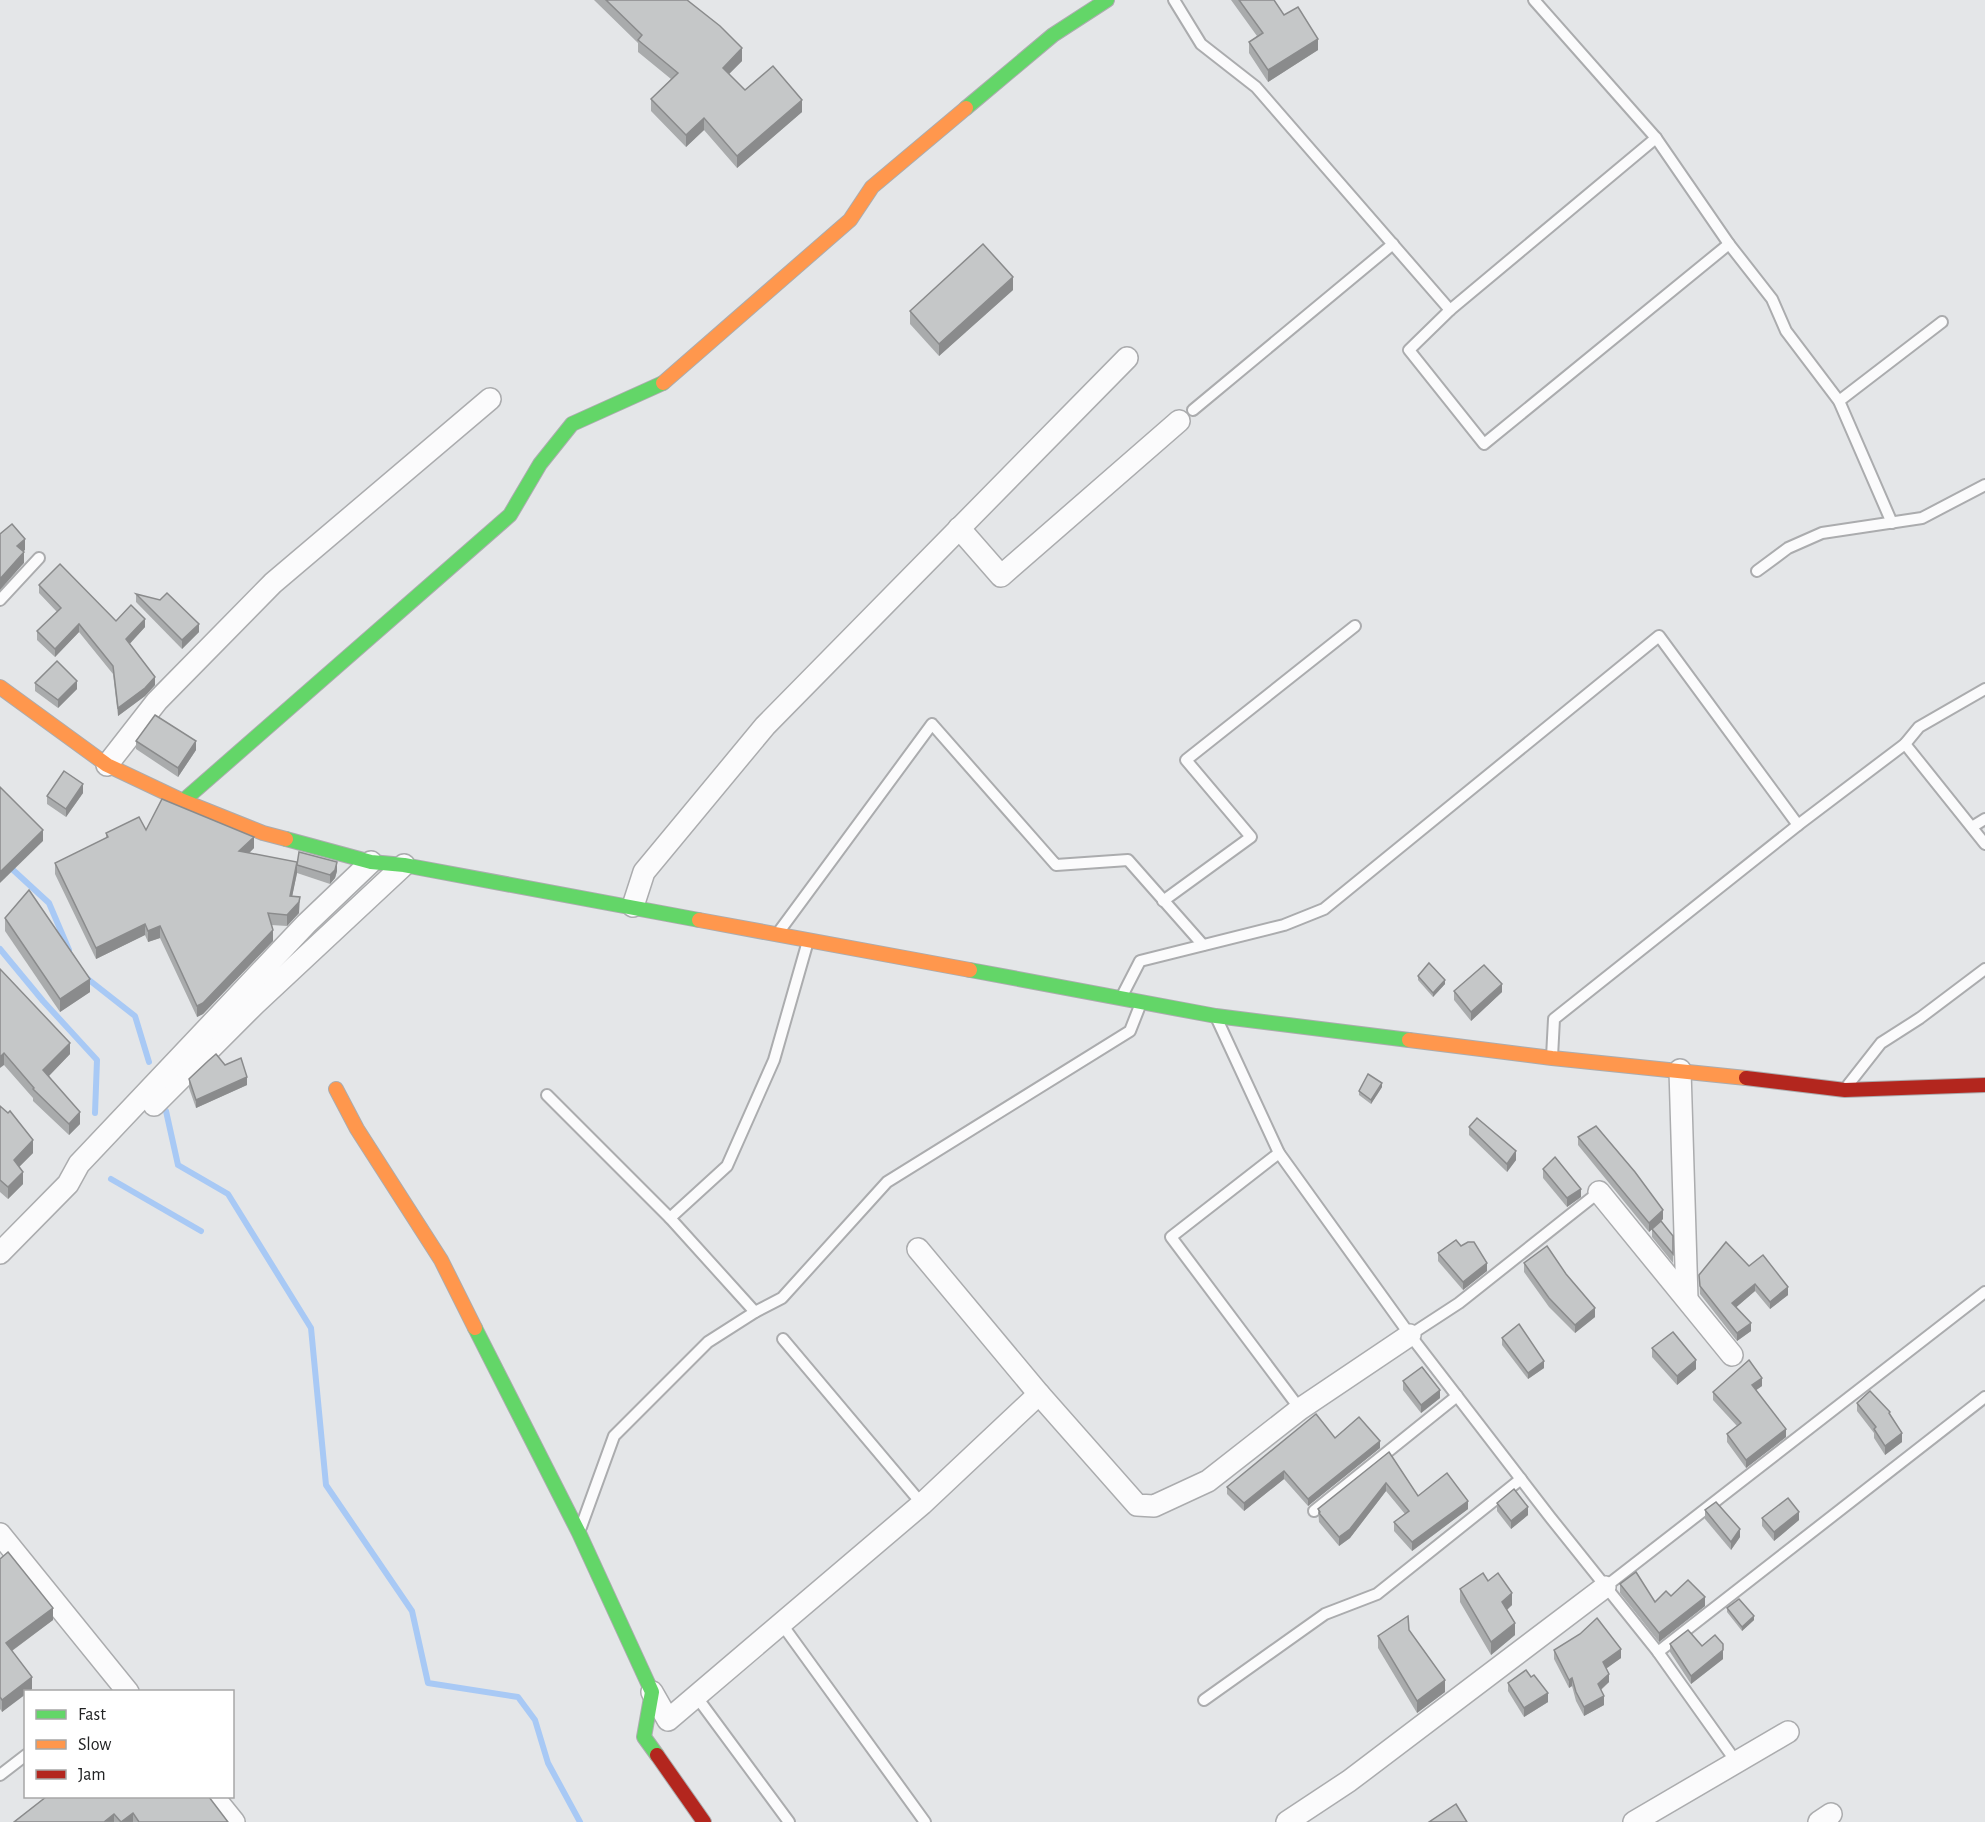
<svg xmlns="http://www.w3.org/2000/svg" width="1985" height="1822" viewBox="0 0 1985 1822" font-family="'Alegreya Sans',sans-serif">
<style>
.lines{fill:none;stroke-linecap:round;stroke-linejoin:round}
.stream{stroke:#a8c9f5;stroke-width:6}
.lane-casing{stroke:#abacae;stroke-width:14}
.street-casing{stroke:#abacae;stroke-width:24}
.fast-casing{stroke:#abacae;stroke-width:16}
.slow-casing{stroke:#abacae;stroke-width:16}
.jam-casing{stroke:#abacae;stroke-width:16}
.lane{stroke:#fbfbfc;stroke-width:10}
.street{stroke:#fbfbfc;stroke-width:21}
.fast{stroke:#63d668;stroke-width:14}
.slow{stroke:#ff974d;stroke-width:14}
.jam{stroke:#b3261e;stroke-width:14}
.wall{fill:#a9abac}
.shaded-wall{fill:#8a8b8c}
.building{fill:#c5c7c8;stroke:#8a8b8c;stroke-width:1.5}
</style>
<rect width="100%" height="100%" fill="#e4e6e8"/>
<g class="lines">
<g class="stream">
<polyline points="0,858 49,903 69,950"/>
<polyline points="0,949 43,1001 97,1060 95,1113"/>
<polyline points="84,976 135,1016 149,1062"/>
<polyline points="166,1111 178,1165 228,1194 311,1328 326,1485 412,1611 428,1683 518,1697 535,1720 548,1763 580,1822"/>
<polyline points="111,1179 201,1231"/>
</g>
<g class="lane-casing">
<g id="lane">
<polyline points="1174,0 1201,44 1256,87 1450,310"/>
<polyline points="1534,0 1656,138 1729,244 1772,299 1786,331 1839,401 1892,523"/>
<polyline points="1656,138 1450,310 1409,350 1484,444 1729,244"/>
<polyline points="1839,401 1942,322"/>
<polyline points="1193,410 1393,244"/>
<polyline points="1757,571 1788,548 1822,533 1922,518 1985,485"/>
<polyline points="0,600 39,558"/>
<polyline points="1905,744 1985,844"/>
<polyline points="1972,827 1985,819"/>
<polyline points="1163,901 1251,837 1186,760 1355,626"/>
<polyline points="778,933 932,724 1056,865 1128,860 1203,945"/>
<polyline points="1122,996 1140,961 1284,925 1324,909 1659,636 1798,825"/>
<polyline points="1217,1019 1279,1153 1410,1335 1550,1517 1658,1652 1737,1763"/>
<polyline points="1552,1057 1554,1019 1798,825 1905,744 1919,727 1985,689"/>
<polyline points="1848,1085 1881,1043 1920,1018 1985,969"/>
<polyline points="547,1095 670,1218 755,1312"/>
<polyline points="1279,1153 1171,1237 1300,1409"/>
<polyline points="670,1218 727,1166 774,1060 808,941"/>
<polyline points="1410,1335 1459,1303 1599,1192"/>
<polyline points="783,1339 922,1504"/>
<polyline points="1314,1511 1457,1396"/>
<polyline points="581,1527 614,1436 708,1342 755,1312 782,1298 887,1182 1130,1031 1141,1003"/>
<polyline points="1605,1587 1985,1292"/>
<polyline points="781,1623 925,1822"/>
<polyline points="1658,1652 1985,1397"/>
<polyline points="696,1696 789,1822"/>
<polyline points="1204,1700 1325,1614 1377,1594 1521,1479"/>
<polyline points="0,1775 26,1755"/>
</g>
</g>
<g class="street-casing">
<g id="street">
<polyline points="959,528 1001,576 1179,421"/>
<polyline points="107,765 157,701 273,583 490,399"/>
<polyline points="633,906 644,872 765,726 1127,358"/>
<polyline points="1680,1070 1687,1299"/>
<polyline points="154,1105 255,1004 404,865"/>
<polyline points="1599,1192 1732,1355"/>
<polyline points="918,1249 1039,1394 1137,1505 1154,1506 1208,1481 1300,1409 1410,1335"/>
<polyline points="0,1253 68,1184 79,1164 306,924 371,862"/>
<polyline points="0,1534 128,1692"/>
<polyline points="652,1692 668,1720 922,1504 1039,1394"/>
<polyline points="213,1796 234,1822"/>
<polyline points="1287,1822 1349,1781 1605,1587"/>
<polyline points="1634,1822 1788,1732"/>
<polyline points="1819,1822 1831,1814"/>
</g>
</g>
<g class="fast-casing">
<g id="fast">
<polyline points="966,108 1053,35 1107,0"/>
<polyline points="183,801 510,515 540,464 572,424 663,383"/>
<polyline points="286,839 371,862 404,865 699,920"/>
<polyline points="970,970 1216,1016 1409,1040"/>
<polyline points="475,1328 579,1533 652,1692 644,1737 657,1755"/>
</g>
</g>
<g class="slow-casing">
<g id="slow">
<polyline points="663,383 850,220 872,187 966,108"/>
<polyline points="0,687 107,765 183,801 263,833 286,839"/>
<polyline points="699,920 970,970"/>
<polyline points="1409,1040 1552,1058 1746,1078"/>
<polyline points="336,1089 357,1129 441,1260 475,1328"/>
</g>
</g>
<g class="jam-casing">
<g id="jam">
<polyline points="1746,1078 1845,1090 1985,1085"/>
<polyline points="657,1755 704,1822"/>
</g>
</g>
<use href="#lane" class="lane"/>
<use href="#street" class="street"/>
<use href="#fast" class="fast"/>
<use href="#slow" class="slow"/>
<use href="#jam" class="jam"/>
</g>
<g class="wall">
<polygon points="594,0 687,0 742,61 729,74 745,90 802,112 737,168 704,130 686,147 651,111 651,99 671,79 638,52 638,43"/>
<polygon points="1231,0 1274,0 1284,15 1318,50 1268,82 1249,53 1249,42 1257,36"/>
<polygon points="1013,290 939,356 910,324 910,311"/>
<polygon points="39,585 116,621 145,627 129,644 155,685 145,696 118,716 113,674 79,632 55,657 37,640 37,631 57,612 39,593"/>
<polygon points="136,594 199,632 182,649 136,602"/>
<polygon points="35,683 77,689 58,708 35,691"/>
<polygon points="136,741 196,750 178,777 136,749"/>
<polygon points="83,793 66,817 47,804 47,796"/>
<polygon points="146,830 254,848 249,853 337,871 335,878 330,884 297,873 292,896 299,913 287,926 271,925 273,941 203,1014 197,1017 160,938 148,942 145,935 96,959 55,874 55,863 106,838 106,833"/>
<polygon points="5,918 90,992 60,1012 5,931"/>
<polygon points="0,969 70,1054 49,1076 80,1124 69,1135 33,1101 33,1098 4,1065"/>
<polygon points="1418,976 1445,984 1433,997 1418,980"/>
<polygon points="1454,991 1502,992 1471,1021 1454,1000"/>
<polygon points="225,1065 247,1085 196,1108 189,1088 189,1079"/>
<polygon points="1382,1087 1371,1104 1359,1095 1359,1091"/>
<polygon points="0,1106 33,1153 19,1167 23,1184 8,1199 0,1192"/>
<polygon points="1469,1127 1516,1160 1507,1172 1469,1135"/>
<polygon points="1578,1137 1663,1219 1649,1232 1578,1145"/>
<polygon points="1543,1169 1581,1197 1567,1207 1543,1178"/>
<polygon points="1652,1229 1673,1236 1673,1263 1652,1237"/>
<polygon points="1461,1246 1487,1271 1463,1290 1438,1261 1438,1253"/>
<polygon points="1524,1263 1595,1317 1575,1333 1549,1307 1524,1272"/>
<polygon points="1749,1266 1788,1295 1770,1309 1755,1291 1736,1307 1751,1331 1737,1341 1700,1294 1699,1275"/>
<polygon points="1502,1338 1544,1368 1528,1379 1502,1345"/>
<polygon points="1652,1348 1696,1369 1677,1385 1652,1357"/>
<polygon points="1403,1381 1440,1398 1421,1413 1403,1390"/>
<polygon points="1762,1386 1756,1390 1786,1437 1746,1468 1727,1442 1727,1434 1737,1426 1713,1400 1713,1392"/>
<polygon points="1857,1403 1890,1415 1902,1442 1885,1455 1874,1438 1874,1433 1857,1411"/>
<polygon points="1335,1438 1380,1448 1308,1506 1284,1479 1244,1511 1227,1494 1227,1487"/>
<polygon points="1389,1452 1418,1496 1468,1509 1412,1551 1394,1531 1394,1522 1405,1514 1386,1491 1350,1538 1339,1546 1319,1522 1318,1509"/>
<polygon points="1497,1503 1528,1515 1511,1529 1497,1511"/>
<polygon points="1705,1510 1740,1537 1731,1550 1705,1519"/>
<polygon points="1762,1518 1799,1520 1774,1541 1762,1526"/>
<polygon points="0,1559 53,1620 12,1651 32,1689 29,1692 26,1692 2,1712 0,1709"/>
<polygon points="1488,1581 1512,1605 1507,1610 1515,1635 1491,1655 1460,1602 1460,1589"/>
<polygon points="1620,1584 1655,1602 1671,1596 1705,1606 1659,1642 1620,1593"/>
<polygon points="1727,1608 1754,1620 1742,1631 1727,1612"/>
<polygon points="1378,1636 1445,1692 1417,1713 1378,1648"/>
<polygon points="1670,1644 1702,1646 1723,1659 1691,1684 1670,1652"/>
<polygon points="1554,1650 1621,1658 1606,1668 1609,1682 1601,1690 1604,1705 1584,1716 1576,1701 1572,1686 1569,1688 1554,1659"/>
<polygon points="1508,1683 1548,1702 1524,1717 1508,1691"/>
<polygon points="46,1797 228,1822 14,1822"/>
</g>
<g class="shaded-wall">
<polygon points="1318,39 1318,50 1268,82 1268,70"/>
<polygon points="742,48 742,61 723,80 723,68"/>
<polygon points="802,100 802,112 737,168 737,156"/>
<polygon points="704,118 704,130 686,147 686,135"/>
<polygon points="1013,277 1013,290 939,356 939,344"/>
<polygon points="25,539 25,550 17,557 17,546"/>
<polygon points="24,552 24,563 0,590 0,579"/>
<polygon points="145,619 145,627 126,648 126,639"/>
<polygon points="79,624 79,632 55,657 55,649"/>
<polygon points="199,624 199,632 182,649 182,640"/>
<polygon points="155,677 155,685 145,696 118,716 118,708"/>
<polygon points="77,681 77,689 58,708 58,700"/>
<polygon points="196,741 196,750 178,777 178,768"/>
<polygon points="83,784 83,793 66,817 66,809"/>
<polygon points="43,830 43,841 0,883 0,872"/>
<polygon points="254,837 254,848 239,863 239,851"/>
<polygon points="297,862 297,873 290,907 290,896"/>
<polygon points="337,862 337,871 335,878 330,884 330,875"/>
<polygon points="300,897 299,913 287,926 287,915"/>
<polygon points="145,924 145,935 96,959 96,948"/>
<polygon points="160,926 160,938 148,942 148,931"/>
<polygon points="273,930 273,941 203,1014 197,1017 197,1006"/>
<polygon points="90,979 90,992 60,1012 60,999"/>
<polygon points="1445,980 1445,984 1433,997 1433,993"/>
<polygon points="1502,984 1502,992 1471,1021 1471,1012"/>
<polygon points="70,1043 70,1054 43,1082 43,1070"/>
<polygon points="4,1053 4,1065 0,1068 0,1057"/>
<polygon points="247,1077 247,1085 196,1108 196,1100"/>
<polygon points="1382,1083 1382,1087 1371,1104 1371,1100"/>
<polygon points="80,1112 80,1124 69,1135 69,1124"/>
<polygon points="33,1140 33,1153 14,1172 14,1160"/>
<polygon points="1516,1151 1516,1160 1507,1172 1507,1164"/>
<polygon points="23,1172 23,1184 8,1199 8,1187"/>
<polygon points="1581,1189 1581,1197 1567,1207 1567,1198"/>
<polygon points="1663,1210 1663,1219 1649,1232 1649,1223"/>
<polygon points="1487,1263 1487,1271 1463,1290 1463,1282"/>
<polygon points="1755,1284 1755,1291 1732,1311 1732,1303"/>
<polygon points="1788,1287 1788,1295 1770,1309 1770,1302"/>
<polygon points="1595,1308 1595,1317 1575,1333 1575,1325"/>
<polygon points="1751,1323 1751,1331 1737,1341 1737,1333"/>
<polygon points="1696,1360 1696,1369 1677,1385 1677,1376"/>
<polygon points="1544,1361 1544,1368 1528,1379 1528,1373"/>
<polygon points="1762,1378 1762,1386 1752,1393 1752,1385"/>
<polygon points="1440,1390 1440,1398 1421,1413 1421,1405"/>
<polygon points="1786,1429 1786,1437 1746,1468 1746,1460"/>
<polygon points="1902,1433 1902,1442 1885,1455 1885,1446"/>
<polygon points="1380,1441 1380,1448 1308,1506 1308,1499"/>
<polygon points="1284,1471 1284,1479 1244,1511 1244,1503"/>
<polygon points="1386,1483 1386,1491 1350,1538 1339,1546 1339,1537"/>
<polygon points="1468,1501 1468,1509 1412,1551 1412,1542"/>
<polygon points="1528,1507 1528,1515 1511,1529 1511,1521"/>
<polygon points="1799,1512 1799,1520 1774,1541 1774,1532"/>
<polygon points="1740,1529 1740,1537 1731,1550 1731,1542"/>
<polygon points="1512,1593 1512,1605 1502,1614 1502,1602"/>
<polygon points="1705,1597 1705,1606 1659,1642 1659,1633"/>
<polygon points="53,1608 53,1620 6,1655 6,1643"/>
<polygon points="1754,1616 1754,1620 1742,1631 1742,1627"/>
<polygon points="1515,1623 1515,1635 1491,1655 1491,1642"/>
<polygon points="1621,1649 1621,1658 1603,1671 1603,1662"/>
<polygon points="1723,1650 1723,1659 1691,1684 1691,1676"/>
<polygon points="1609,1674 1609,1682 1598,1692 1598,1684"/>
<polygon points="32,1677 32,1689 29,1692 26,1692 26,1694 2,1712 2,1700"/>
<polygon points="1572,1678 1572,1686 1569,1688 1569,1680"/>
<polygon points="1445,1680 1445,1692 1417,1713 1417,1701"/>
<polygon points="1548,1693 1548,1702 1524,1717 1524,1708"/>
<polygon points="1604,1696 1604,1705 1584,1716 1584,1707"/>
<polygon points="133,1813 133,1822 121,1822"/>
<polygon points="114,1814 114,1822 104,1822"/>
</g>
<g class="building">
<polygon points="606,0 687,0 720,26 742,48 723,68 745,90 773,66 802,100 737,156 704,118 686,135 651,99 678,73 638,40 642,35"/>
<polygon points="1239,0 1274,0 1284,15 1298,7 1318,39 1268,70 1249,42 1263,33"/>
<polygon points="983,244 1013,277 939,344 910,311"/>
<polygon points="12,524 25,539 17,546 24,552 0,579 0,534"/>
<polygon points="60,564 116,621 131,605 145,619 126,639 155,677 145,688 118,708 113,666 79,624 55,649 37,631 61,608 39,585"/>
<polygon points="167,593 199,624 182,640 136,594 160,600"/>
<polygon points="57,661 77,681 58,700 35,683"/>
<polygon points="155,715 196,741 178,768 136,741"/>
<polygon points="64,771 83,784 66,809 47,796"/>
<polygon points="0,787 43,830 0,872"/>
<polygon points="162,799 254,837 239,851 297,862 290,896 300,897 299,902 287,915 268,913 273,930 203,1003 197,1006 160,926 148,931 145,924 96,948 55,863 108,837 106,833 139,817 146,830"/>
<polygon points="299,852 337,862 335,870 330,875 297,865"/>
<polygon points="29,890 90,979 60,999 5,918"/>
<polygon points="1429,963 1445,980 1433,993 1418,976"/>
<polygon points="1484,965 1502,984 1471,1012 1454,991"/>
<polygon points="0,969 70,1043 43,1070 80,1112 69,1124 33,1089 34,1088 4,1053 0,1057"/>
<polygon points="216,1054 225,1065 241,1058 247,1077 196,1100 189,1079 208,1061"/>
<polygon points="1368,1074 1382,1083 1371,1100 1359,1091"/>
<polygon points="0,1106 8,1113 10,1111 33,1140 14,1160 23,1172 8,1187 0,1180"/>
<polygon points="1477,1118 1516,1151 1507,1164 1469,1127"/>
<polygon points="1596,1126 1635,1172 1663,1210 1649,1223 1578,1137"/>
<polygon points="1555,1157 1581,1189 1567,1198 1543,1169"/>
<polygon points="1661,1221 1673,1236 1673,1254 1652,1229"/>
<polygon points="1456,1240 1461,1246 1468,1242 1474,1242 1487,1263 1463,1282 1438,1253"/>
<polygon points="1726,1242 1749,1266 1763,1255 1788,1287 1770,1302 1755,1284 1732,1303 1751,1323 1737,1333 1700,1286 1699,1275"/>
<polygon points="1547,1246 1566,1274 1595,1308 1575,1325 1549,1298 1524,1263"/>
<polygon points="1519,1324 1544,1361 1528,1373 1502,1338"/>
<polygon points="1673,1332 1696,1360 1677,1376 1652,1348"/>
<polygon points="1749,1360 1762,1378 1752,1385 1786,1429 1746,1460 1727,1434 1741,1423 1713,1392"/>
<polygon points="1422,1367 1440,1390 1421,1405 1403,1381"/>
<polygon points="1870,1391 1890,1412 1889,1413 1902,1433 1885,1446 1874,1429 1876,1427 1857,1403"/>
<polygon points="1316,1414 1335,1438 1359,1417 1380,1441 1308,1499 1284,1471 1244,1503 1227,1487"/>
<polygon points="1389,1452 1418,1496 1447,1473 1468,1501 1412,1542 1394,1522 1409,1511 1386,1483 1350,1529 1339,1537 1319,1513 1320,1512 1318,1509"/>
<polygon points="1514,1489 1528,1507 1511,1521 1497,1503"/>
<polygon points="1788,1498 1799,1512 1774,1532 1762,1518"/>
<polygon points="1716,1502 1740,1529 1731,1542 1705,1510"/>
<polygon points="8,1552 53,1608 6,1643 32,1677 2,1700 0,1697 0,1559"/>
<polygon points="1636,1572 1655,1602 1666,1591 1671,1596 1688,1580 1705,1597 1659,1633 1620,1584"/>
<polygon points="1483,1573 1488,1581 1498,1573 1512,1593 1502,1602 1515,1623 1491,1642 1460,1589"/>
<polygon points="1739,1599 1754,1616 1742,1627 1727,1608"/>
<polygon points="1408,1616 1409,1630 1445,1680 1417,1701 1378,1636"/>
<polygon points="1597,1618 1621,1649 1603,1662 1609,1674 1598,1684 1604,1696 1584,1707 1576,1692 1572,1678 1569,1680 1554,1650 1580,1634"/>
<polygon points="1688,1630 1702,1646 1715,1635 1723,1644 1723,1650 1691,1676 1670,1644"/>
<polygon points="1526,1670 1531,1677 1534,1675 1548,1693 1524,1708 1508,1683"/>
<polygon points="46,1797 209,1797 228,1822 139,1822 133,1813 121,1822 114,1814 104,1822 14,1822"/>
<polygon points="1456,1804 1467,1822 1429,1822"/>
</g>
<rect x="24" y="1690" width="210" height="108" fill="#ffffff" stroke="#a7a7a7" stroke-width="1.5"/>
<rect x="36" y="1710" width="30" height="9" fill="#63d668" stroke="#a7a7a7" stroke-width="1.5"/>
<text x="78" y="1720" font-size="18" fill="#222324">Fast</text>
<rect x="36" y="1740" width="30" height="9" fill="#ff974d" stroke="#a7a7a7" stroke-width="1.5"/>
<text x="78" y="1750" font-size="18" fill="#222324">Slow</text>
<rect x="36" y="1770" width="30" height="9" fill="#b3261e" stroke="#a7a7a7" stroke-width="1.5"/>
<text x="78" y="1780" font-size="18" fill="#222324">Jam</text>
</svg>
